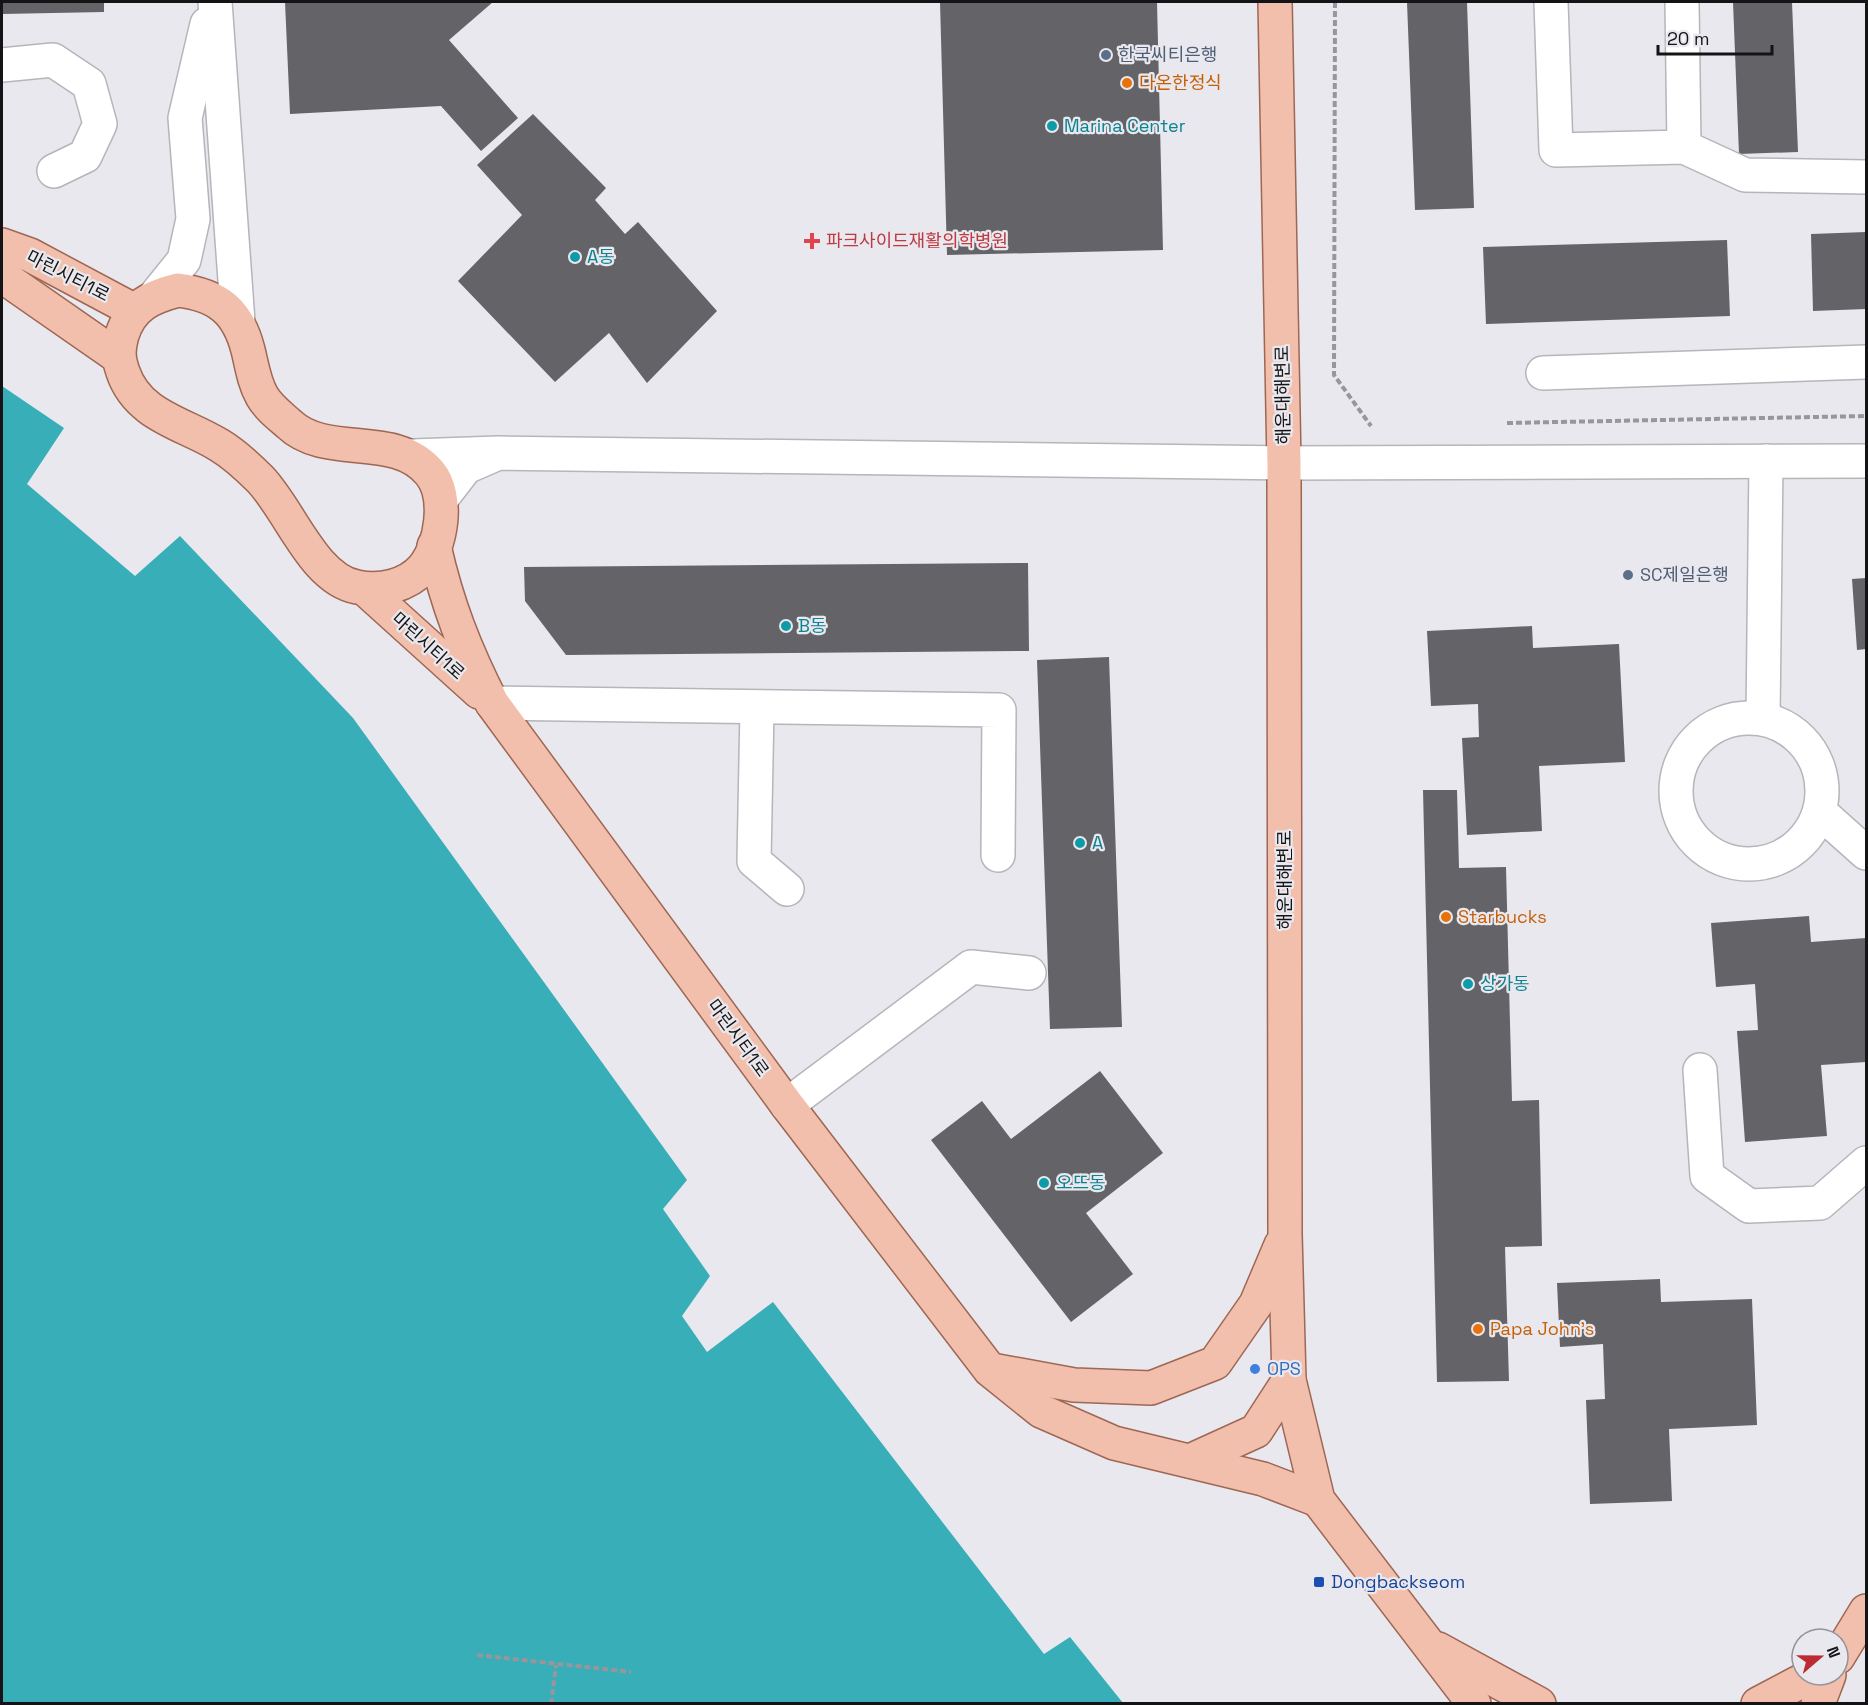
<svg xmlns="http://www.w3.org/2000/svg" width="1868" height="1705" viewBox="0 0 1868 1705" font-family="'Space Grotesk','Noto Sans KR',sans-serif">
<style>
.water{fill:#37aeb8}
.building{fill:#646368}
.lines{fill:none;stroke-linecap:round;stroke-linejoin:round}
.minor-casing{stroke:#b5b5ba;stroke-width:36}
.major-casing{stroke:#9e6754;stroke-width:36}
.path{stroke:#97979b;stroke-width:4;stroke-dasharray:6 3;stroke-linecap:butt}
.minor{stroke:#fff;stroke-width:33}
.major{stroke:#f2bfac;stroke-width:33}
.service-dot{fill:#5c6f8a;stroke:#e9e8ee;stroke-width:2}
.food-dot{fill:#e8710a;stroke:#e9e8ee;stroke-width:2}
.culture-dot{fill:#0f9aa8;stroke:#e9e8ee;stroke-width:2}
.health-dot{fill:#e0444e;stroke:#e9e8ee;stroke-width:2}
.shop-dot{fill:#3f7fe0;stroke:#e9e8ee;stroke-width:2}
.transit-dot{fill:#1a4fb4;stroke:#e9e8ee;stroke-width:2}
.labels{text-anchor:middle;stroke-width:4.5;stroke-linejoin:round;paint-order:stroke}
.service-label{font-size:18px;fill:#4e5e75;stroke:#e9e8ee;text-anchor:start}
.food-label{font-size:18px;fill:#c56008;stroke:#e9e8ee;text-anchor:start}
.culture-label{font-size:18px;fill:#0d838f;stroke:#e9e8ee;text-anchor:start}
.health-label{font-size:18px;fill:#be3a42;stroke:#e9e8ee;text-anchor:start}
.street-label{font-size:18px;fill:#141416;stroke:#e9e8ee}
.shop-label{font-size:18px;fill:#366cbe;stroke:#e9e8ee;text-anchor:start}
.transit-label{font-size:18px;fill:#164399;stroke:#e9e8ee;text-anchor:start}
</style>
<rect width="100%" height="100%" fill="#e9e8ee"/>
<polygon class="water" points="2,386 64,428 27,484 135,576 180,536 353,718 687,1180 663,1209 710,1276 682,1316 707,1352 773,1302 1044,1654 1070,1637 1123,1703 2,1703"/>
<g class="building">
<polygon points="2,2 104,2 104,12 2,14"/>
<polygon points="285,2 493,2 449,40 518,118 481,151 441,106 290,114"/>
<polygon points="940,2 1157,2 1163,250 947,255"/>
<polygon points="1407,2 1467,2 1474,208 1415,210"/>
<polygon points="1733,2 1792,2 1798,152 1739,154"/>
<polygon points="533,114 606,188 595,200 625,234 638,222 717,311 647,383 609,333 555,382 458,281 522,215 477,165"/>
<polygon points="1866,232 1866,309 1813,311 1811,234"/>
<polygon points="1727,240 1730,316 1486,324 1483,247"/>
<polygon points="1028,563 1029,651 566,655 525,601 524,567"/>
<polygon points="1866,578 1866,649 1857,650 1852,579"/>
<polygon points="1532,626 1533,648 1619,644 1625,762 1539,766 1542,831 1467,835 1462,738 1479,737 1478,704 1431,706 1427,631"/>
<polygon points="1109,657 1122,1027 1050,1029 1037,660"/>
<polygon points="1423,790 1457,790 1459,868 1506,867 1512,1101 1539,1100 1542,1246 1505,1247 1509,1381 1437,1382"/>
<polygon points="1809,916 1811,942 1866,938 1866,1062 1821,1065 1827,1136 1745,1142 1737,1031 1758,1030 1755,984 1716,987 1711,923"/>
<polygon points="1100,1071 1163,1153 1086,1213 1133,1274 1071,1322 931,1140 982,1101 1011,1139"/>
<polygon points="1660,1279 1661,1302 1752,1299 1757,1425 1669,1429 1672,1501 1590,1504 1586,1400 1605,1399 1603,1344 1560,1347 1557,1283"/>
</g>
<g class="lines">
<g class="minor-casing">
<g id="minor">
<polyline points="215,2 238,322"/>
<polyline points="1551,2 1556,150 1684,147 1745,175 1866,177"/>
<polyline points="1682,2 1684,147"/>
<polyline points="2,65 53,60 89,84 100,124 85,156 54,171"/>
<polyline points="155,296 184,260 193,219 185,118 207,24"/>
<polyline points="1543,373 1866,362"/>
<polyline points="412,456 498,453 1284,463 1866,461"/>
<polyline points="442,498 466,467 496,454"/>
<polyline points="492,703 999,710 998,855"/>
<polyline points="757,709 754,861 787,889"/>
<circle cx="1749" cy="791" r="73"/>
<polyline points="1763,718 1766,461"/>
<polyline points="1820,812 1866,853"/>
<polyline points="1700,1070 1707,1176 1749,1206 1820,1203 1866,1163"/>
<polyline points="787,1105 971,967 1029,973"/>
</g>
</g>
<g class="major-casing">
<g id="major">
<polyline points="1275,2 1284,463 1285,1234 1289,1380 1318,1500 1474,1704"/>
<polyline points="2,245 30,255 133,310"/>
<polyline points="2,276 117,356"/>
<path d="M178,290C218,295 238,311 248,350C252,366 254,382 262,396C268,407 280,416 289,424C327,460 395,430 430,473C449,496 442,546 423,568C407,586 380,592 357,587C313,579 290,510 260,479C248,467 234,454 219,445C183,423 138,416 123,372C118,358 118,350 122,335C131,306 151,297 178,290Z"/>
<path d="M434,546C447,604 465,650 492,703L787,1105L990,1370L1041,1411L1114,1443L1263,1479L1318,1500"/>
<polyline points="365,589 479,692"/>
<polyline points="992,1370 1074,1385 1151,1388 1215,1363 1256,1304 1281,1245"/>
<polyline points="1190,1461 1256,1431 1289,1380"/>
<polyline points="1438,1649 1539,1704"/>
<polyline points="1838,1657 1866,1611"/>
<polyline points="1758,1704 1813,1675"/>
<polyline points="1818,1704 1829,1675"/>
</g>
</g>
<g class="path">
<polyline points="1335,2 1334,375 1371,426"/>
<polyline points="1507,423 1866,416"/>
<polyline points="477,1655 631,1672"/>
<polyline points="551,1704 556,1665"/>
</g>
<use href="#minor" class="minor"/>
<use href="#major" class="major"/>
</g>
<g class="service-dot">
<circle cx="1106" cy="55" r="6"/>
<circle cx="1628" cy="575" r="6"/>
</g>
<g class="food-dot">
<circle cx="1127" cy="83" r="6"/>
<circle cx="1446" cy="917" r="6"/>
<circle cx="1478" cy="1329" r="6"/>
</g>
<g class="culture-dot">
<circle cx="1052" cy="126" r="6"/>
<circle cx="575" cy="257" r="6"/>
<circle cx="786" cy="626" r="6"/>
<circle cx="1080" cy="843" r="6"/>
<circle cx="1468" cy="984" r="6"/>
<circle cx="1044" cy="1183" r="6"/>
</g>
<path class="health-dot" d="M809 232h6v6h6v6h-6v6h-6v-6h-6v-6h6z"/>
<circle class="shop-dot" cx="1255" cy="1369" r="6"/>
<rect class="transit-dot" x="1313" y="1576" width="12" height="12" rx="3"/>
<g class="labels">
<g class="service-label">
<text x="1118" y="61">한국씨티은행</text>
<text x="1640" y="581">SC제일은행</text>
</g>
<g class="food-label">
<text x="1139" y="89">다온한정식</text>
<text x="1458" y="923">Starbucks</text>
<text x="1490" y="1335">Papa John's</text>
</g>
<g class="culture-label">
<text x="1064" y="132">Marina Center</text>
<text x="587" y="263">A동</text>
<text x="798" y="632">B동</text>
<text x="1092" y="849">A</text>
<text x="1480" y="990">상가동</text>
<text x="1056" y="1189">오뜨동</text>
</g>
<g class="health-label">
<text x="826" y="247">파크사이드재활의학병원</text>
</g>
<g class="street-label">
<text transform="translate(68 276) rotate(27)" y="6">마린시티1로</text>
<text transform="translate(1283 395) rotate(-91)" y="6">해운대해변로</text>
<text transform="translate(428 646) rotate(42)" y="6">마린시티1로</text>
<text transform="translate(1285 880) rotate(-90)" y="6">해운대해변로</text>
<text transform="translate(738 1038) rotate(54)" y="6">마린시티1로</text>
</g>
<g class="shop-label">
<text x="1267" y="1375">OPS</text>
</g>
<g class="transit-label">
<text x="1331" y="1588">Dongbackseom</text>
</g>
</g>
<rect width="1868" height="1705" fill="none" stroke="#141416" stroke-width="6"/>
<g transform="translate(1820 1657) rotate(70)"><circle r="28" fill="#e9e8ee" stroke="#949398" stroke-width="1.5"/>
<path d="M0-4.5L10 22L0 15L-10 22Z" fill="#bb2b31"/>
<text y="-9" font-size="16" font-weight="bold" text-anchor="middle" fill="#141416">N</text>
</g>
<path d="M1658 45v9h114v-9" fill="none" stroke="#141416" stroke-width="3"/>
<text x="1667" y="45" font-size="18" fill="#141416" stroke="#e9e8ee" stroke-width="4.5" paint-order="stroke">20 m</text>
</svg>
